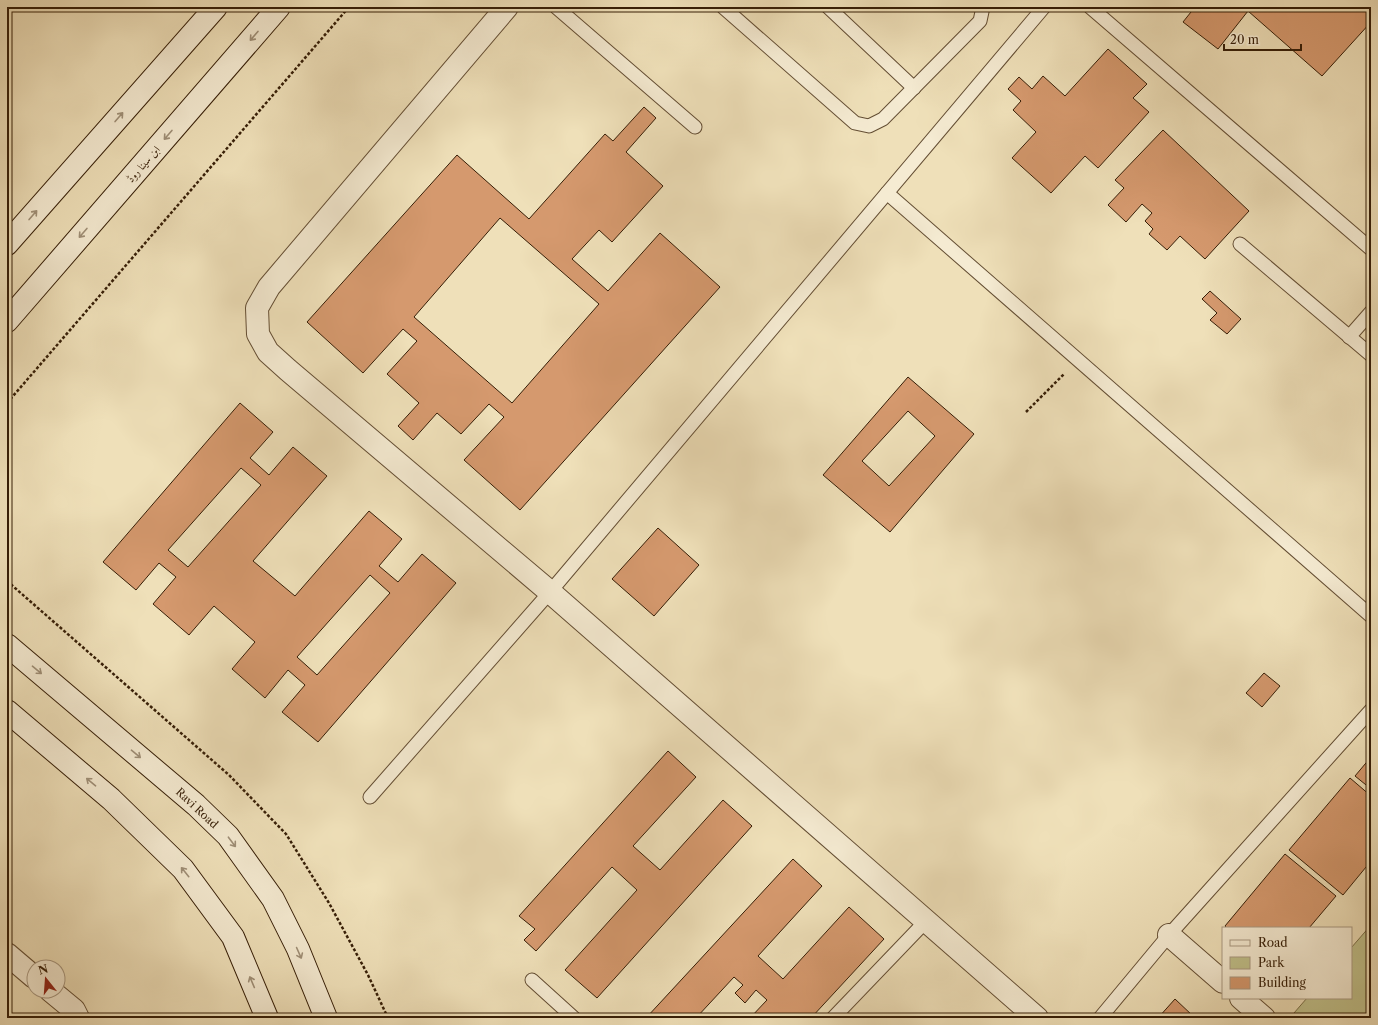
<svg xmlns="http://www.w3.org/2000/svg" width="1378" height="1025" viewBox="0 0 1378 1025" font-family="'Libre Caslon Text',Amiri,serif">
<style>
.green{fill:#c0c08a;stroke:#7b6f48}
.building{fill:#d5996e;stroke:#361e07;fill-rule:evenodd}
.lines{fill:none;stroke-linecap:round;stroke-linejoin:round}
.lane-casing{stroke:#644e34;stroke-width:15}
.street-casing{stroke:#644e34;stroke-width:24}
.secondary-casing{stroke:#361e07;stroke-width:24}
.path{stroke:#361e07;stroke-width:2.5;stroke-dasharray:3 2;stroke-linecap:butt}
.lane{stroke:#f5ebd2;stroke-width:13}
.street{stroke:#f5ebd2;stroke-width:22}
.secondary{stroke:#f5ebd2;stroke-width:22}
.oneway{stroke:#9f8f77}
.labels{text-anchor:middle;stroke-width:3;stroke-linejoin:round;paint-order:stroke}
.street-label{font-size:11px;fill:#361e07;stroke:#f5ebd2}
</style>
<rect width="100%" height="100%" fill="#efe0b9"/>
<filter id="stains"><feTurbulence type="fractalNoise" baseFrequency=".005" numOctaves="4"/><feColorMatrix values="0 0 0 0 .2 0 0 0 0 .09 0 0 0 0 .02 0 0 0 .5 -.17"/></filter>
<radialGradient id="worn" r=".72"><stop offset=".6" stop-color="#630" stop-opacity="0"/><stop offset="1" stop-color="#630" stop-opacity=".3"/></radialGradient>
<polygon class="green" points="1371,925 1371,1018 1300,1018 1294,1013 1307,998 1351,998 1351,948"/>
<g class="building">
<polygon points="1195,7 1371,7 1371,22 1322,76 1248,11 1218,49 1183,22"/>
<polygon points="1108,49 1147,84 1133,98 1149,112 1098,168 1085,156 1051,193 1012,158 1036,132 1013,110 1021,101 1008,89 1019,77 1032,89 1043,76 1065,96"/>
<path d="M644,107L656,118L626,152L663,186L612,242L599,230L572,259L608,291L660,233L720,287L520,510L464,460L504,417L489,404L461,434L437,413L413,440L398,426L419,403L387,374L417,341L403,329L363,373L307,322L457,155L529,219L605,134L613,141ZM500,218L599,304L512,403L414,317Z"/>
<polygon points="1163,130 1249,211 1205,259 1180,236 1167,250 1149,234 1153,229 1145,221 1152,213 1142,204 1126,222 1108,205 1124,188 1115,180"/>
<polygon points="1210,291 1241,319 1227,334 1210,320 1217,313 1202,299"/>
<path d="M908,377L974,434L890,532L823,475ZM908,411L935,436L889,486L862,461Z"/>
<path d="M240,403L273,432L250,458L269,475L293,447L327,476L253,561L295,596L369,511L402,539L379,566L398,582L422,554L456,583L318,742L282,712L305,685L288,670L265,698L232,669L255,642L214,606L189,635L153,604L176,577L159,563L136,590L103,562ZM241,468L261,485L188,567L168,550ZM370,575L390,593L317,675L297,657Z"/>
<polygon points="658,528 699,565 654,616 612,579"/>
<polygon points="1264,673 1280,686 1262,707 1246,693"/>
<polygon points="668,751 696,777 633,846 660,870 723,800 752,826 597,998 565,970 637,890 612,867 536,951 524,940 535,929 519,916"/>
<polygon points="1371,757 1371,789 1355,776"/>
<polygon points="1350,778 1371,796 1371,861 1343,895 1289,850"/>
<polygon points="1285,854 1336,896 1309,928 1227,928 1225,926"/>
<polygon points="793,859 822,886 758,956 783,979 849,907 884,939 811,1018 750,1018 767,1000 756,990 745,1003 735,993 743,985 734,977 696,1018 646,1018"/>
<polygon points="1175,999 1193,1016 1192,1018 1158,1018"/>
</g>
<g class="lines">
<g class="lane-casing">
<g id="lane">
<polyline points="556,7 695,127"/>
<polyline points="723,7 855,123 869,126 883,119 980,21 983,7"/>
<polyline points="828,7 914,88"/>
<polyline points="1090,7 1371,249"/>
<polyline points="887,193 1371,616"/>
<polyline points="1240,244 1371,355"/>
<polyline points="1349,337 1371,312"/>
<polyline points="370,797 550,592 1044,7"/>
<polyline points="532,980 574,1018"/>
<polyline points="833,1018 926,921"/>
<polyline points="1100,1018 1169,935 1371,710"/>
</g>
</g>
<g class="street-casing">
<g id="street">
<polyline points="507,7 269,287 257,308 258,334 268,352 288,370 550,592 1037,1018"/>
<polyline points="1169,935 1223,982"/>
<polyline points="7,954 34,977"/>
<polyline points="51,991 74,1010 78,1018"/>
<polyline points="1241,998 1264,1018"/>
</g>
</g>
<g class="secondary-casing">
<g id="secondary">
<polyline points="7,244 216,7"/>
<polyline points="7,321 279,7"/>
<polyline points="7,645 196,805 228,836 273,899 298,949 326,1018"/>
<polyline points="7,711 111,799 183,869 233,937 267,1018"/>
</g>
</g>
<g class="path">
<polyline points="7,403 349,7"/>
<polyline points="1026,412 1064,374"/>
<polyline points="7,581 229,775 286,834 329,903 368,975 388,1018"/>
</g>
<use href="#lane" class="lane"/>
<use href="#street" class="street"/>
<use href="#secondary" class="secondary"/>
</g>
<defs><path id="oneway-shaft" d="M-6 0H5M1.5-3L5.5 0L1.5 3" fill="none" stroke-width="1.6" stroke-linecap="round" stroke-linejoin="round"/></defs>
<g class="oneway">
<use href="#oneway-shaft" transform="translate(254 36) rotate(131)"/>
<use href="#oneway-shaft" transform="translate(119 117) rotate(-49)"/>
<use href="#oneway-shaft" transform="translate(168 135) rotate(131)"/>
<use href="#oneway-shaft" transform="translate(33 215) rotate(-49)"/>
<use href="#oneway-shaft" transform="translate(83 233) rotate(131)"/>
<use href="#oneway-shaft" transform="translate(37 670) rotate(40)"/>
<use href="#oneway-shaft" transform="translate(136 754) rotate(40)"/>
<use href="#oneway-shaft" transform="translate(91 782) rotate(-140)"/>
<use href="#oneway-shaft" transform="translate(232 842) rotate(53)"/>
<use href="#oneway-shaft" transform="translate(185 872) rotate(-129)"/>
<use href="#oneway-shaft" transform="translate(299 953) rotate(66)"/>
<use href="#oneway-shaft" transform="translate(252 982) rotate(-113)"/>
</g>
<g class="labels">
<g class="street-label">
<text transform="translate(143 164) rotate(-49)" y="4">ابن سینا روڈ</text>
<text transform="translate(197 808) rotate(43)" y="4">Ravi Road</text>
</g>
</g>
<rect width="1378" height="1025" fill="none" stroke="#efe0b9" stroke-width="24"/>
<rect x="8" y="8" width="1362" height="1009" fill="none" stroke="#361e07" stroke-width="2"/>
<rect x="12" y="12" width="1354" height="1001" fill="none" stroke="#361e07"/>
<rect x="1222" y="927" width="130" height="72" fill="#f5ebd2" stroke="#a99981"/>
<rect x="1230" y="940" width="20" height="6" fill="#f5ebd2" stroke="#a99981"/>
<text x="1258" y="947" font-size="12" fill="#361e07">Road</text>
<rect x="1230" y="957" width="20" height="12" fill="#c0c08a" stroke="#a99981"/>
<text x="1258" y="967" font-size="12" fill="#361e07">Park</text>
<rect x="1230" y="977" width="20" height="12" fill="#d5996e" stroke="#a99981"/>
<text x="1258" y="987" font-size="12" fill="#361e07">Building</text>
<g transform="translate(46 979) rotate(343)"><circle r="19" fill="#f5ebd2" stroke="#a99981"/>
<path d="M0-3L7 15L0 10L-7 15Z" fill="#8f2418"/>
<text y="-6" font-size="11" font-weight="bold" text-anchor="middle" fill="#361e07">N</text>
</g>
<path d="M1224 44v6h77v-6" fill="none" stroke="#361e07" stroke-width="2"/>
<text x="1230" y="44" font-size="12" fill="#361e07" stroke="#f5ebd2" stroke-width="3" paint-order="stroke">20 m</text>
<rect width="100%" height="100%" filter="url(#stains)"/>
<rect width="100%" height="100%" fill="url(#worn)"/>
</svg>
